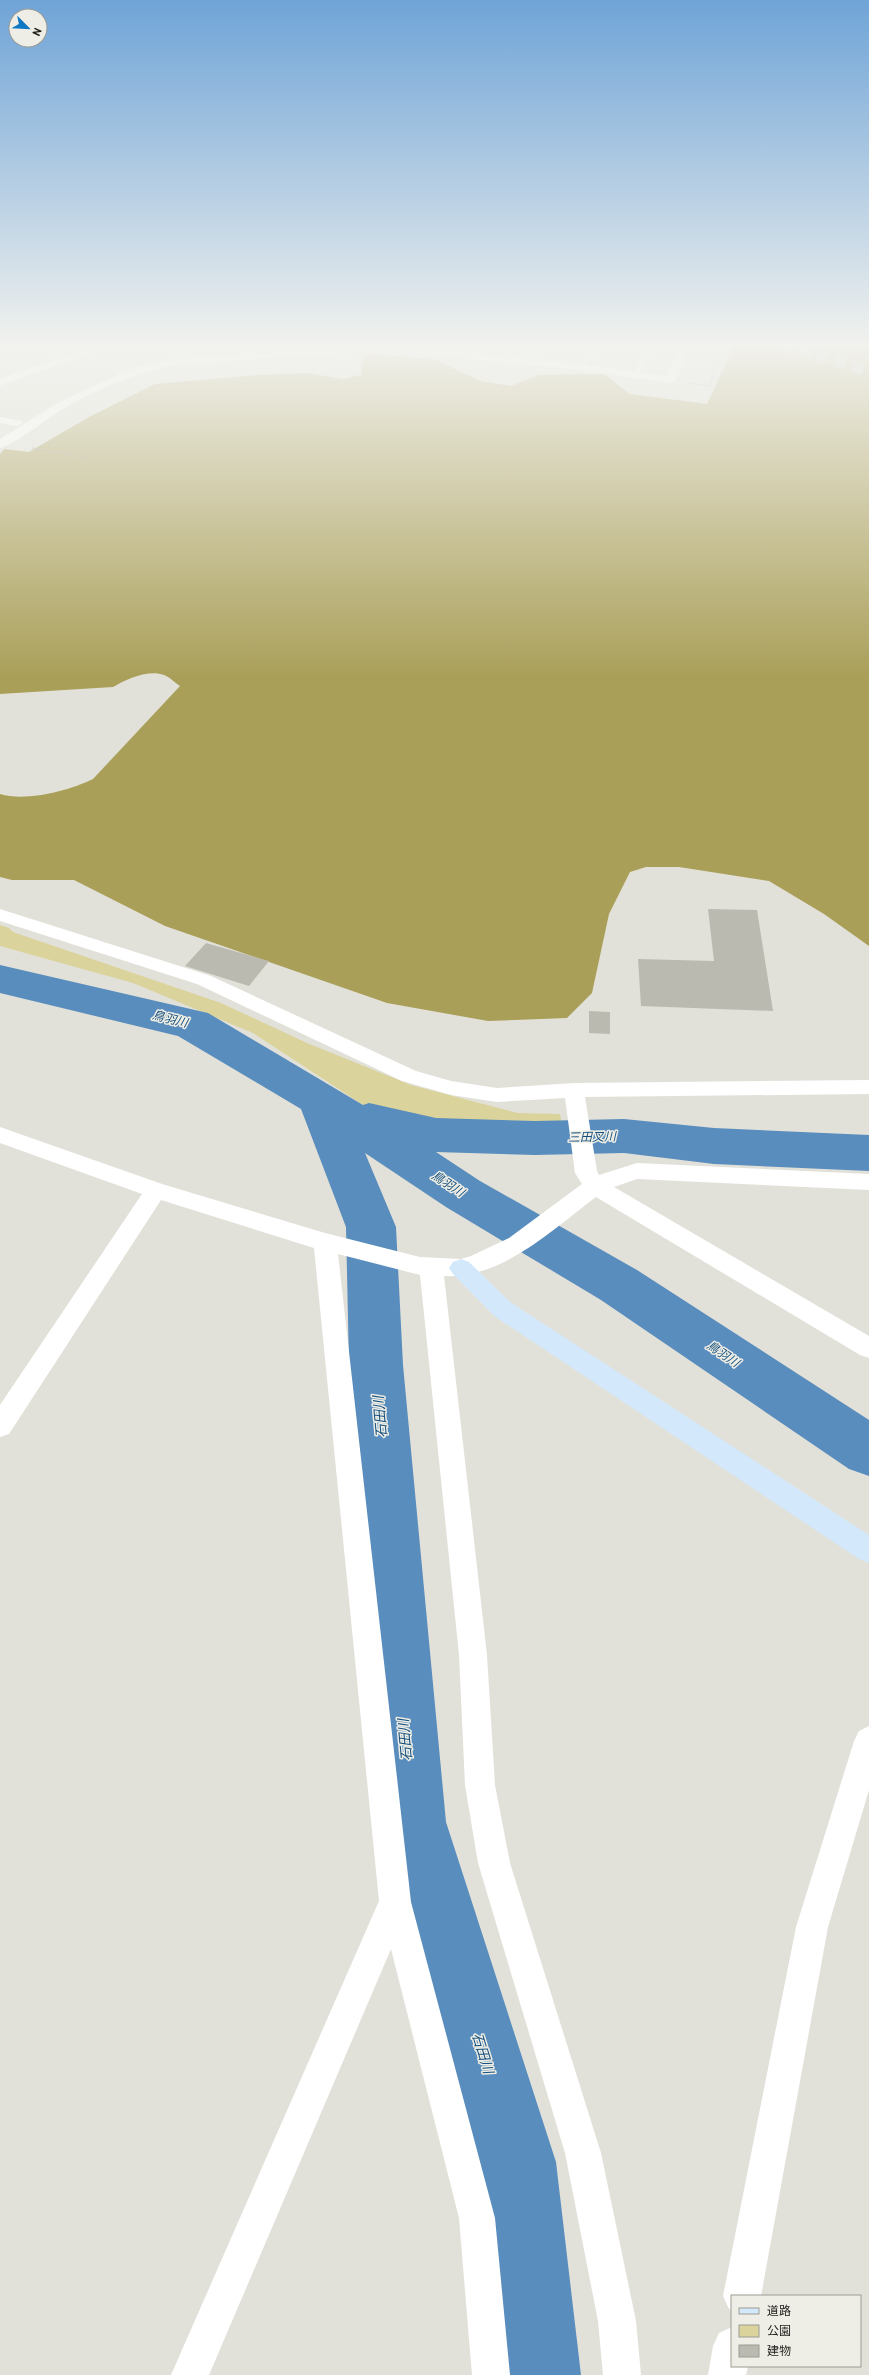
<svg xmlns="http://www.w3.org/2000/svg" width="869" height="2375" viewBox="0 0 869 2375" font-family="Barlow,'Noto Sans JP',sans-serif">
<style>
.green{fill:#dbd39c}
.forest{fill:#aa9f59}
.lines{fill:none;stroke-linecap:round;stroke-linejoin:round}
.river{fill:#598dbd;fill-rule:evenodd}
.building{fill:#bbbab1}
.highway-tunnel{stroke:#bbbab3;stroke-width:12;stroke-dasharray:12 6;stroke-linecap:butt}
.path{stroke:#91908a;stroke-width:1.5;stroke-dasharray:1 1.5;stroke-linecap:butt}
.lane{fill:#fff;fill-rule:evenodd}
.street{fill:#fff;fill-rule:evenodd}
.secondary{fill:#d3e8fa;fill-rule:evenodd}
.labels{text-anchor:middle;stroke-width:3;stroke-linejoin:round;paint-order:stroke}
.water-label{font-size:12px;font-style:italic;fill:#144f7d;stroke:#efeee6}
.near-water-label{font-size:14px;font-style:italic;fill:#144f7d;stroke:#efeee6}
</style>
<rect width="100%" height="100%" fill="#e2e1d9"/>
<polygon class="green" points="0,925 9,928 13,932 221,1003 307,1043 411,1085 518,1113 560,1114 563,1128 485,1129 402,1120 363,1105 253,1033 133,983 0,946"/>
<path class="forest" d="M657,344H869V946L824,914L769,881L679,867H646L630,872L609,914L592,993L567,1018L488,1021L387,1003L165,926L74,880H12L0,877V794C26,802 68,791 93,779L180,686C175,683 170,677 164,675C149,669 126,679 113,687L0,694V454L4,449L29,452L89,417L155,384L258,375L307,373L343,379L361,375L363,356L371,354L434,359L480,381L511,386L539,375L604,374L630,394L707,404L733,348Z"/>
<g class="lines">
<polygon class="river" points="0,965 208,1013 363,1105 369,1103 436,1118 535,1121 624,1119 714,1128 869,1135 869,1171 714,1164 624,1153 535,1155 436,1152 480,1181 637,1270 869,1420 869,1476 849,1469 601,1300 446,1207 365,1153 396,1227 403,1365 446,1822 556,2162 581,2375 495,2375 478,2162 378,1822 349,1365 346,1227 301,1109 178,1036 0,993"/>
</g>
<g class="building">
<polygon points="708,909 757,910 773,1011 641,1006 638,959 714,961"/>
<polygon points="206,943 269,961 249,986 185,966"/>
<polygon points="589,1011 610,1012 610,1034 589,1033"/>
</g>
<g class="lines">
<polyline class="highway-tunnel" points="783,344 869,371"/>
<g class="path">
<polyline points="689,383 709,386 724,347 701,346"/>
<polyline points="32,448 88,458"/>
</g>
<g class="lane">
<polygon points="452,344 458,344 450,354 446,354"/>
<polygon points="507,344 513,344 503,360 499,360"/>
<polygon points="593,344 599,344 583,368 579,368"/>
<polygon points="649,344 653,346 638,375 633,376"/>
</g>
<g class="street">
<polygon points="99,344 115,344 0,386 0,379"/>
<path d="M384,344L581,364L667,376L679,349L615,347L610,344L690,346L676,380L671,383L581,370L379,350L177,365C137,372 98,388 63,409C46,419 17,443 0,448V439L56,404L119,374L144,365L177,359Z"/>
<polygon points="0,417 21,421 23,423 17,426 0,423"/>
<path d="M0,909L211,976L416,1071L451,1081L497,1088L574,1083L869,1080V1094L585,1097L597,1171L599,1175L637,1163L869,1174V1190L637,1179L614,1187L869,1336V1358L860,1355L596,1197C552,1230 502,1279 444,1276L487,1655L495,1785L510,1863L601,2153L636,2321L641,2375H603L598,2321L565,2153L478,1863L465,1785L459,1655L420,1275L338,1254L411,1902L495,2218L510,2375H472L459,2218L391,1949L209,2375H171L379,1901L314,1248L161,1200L9,1434L0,1437V1405L142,1194L0,1143V1127L162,1184L325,1233L420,1257L461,1259L471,1256L509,1238L582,1184L575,1173L565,1098L497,1102L451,1095L402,1081L197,984L0,921Z"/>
<polygon points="869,1726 869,1790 828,1927 761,2296 732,2296 732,2310 729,2309 723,2296 796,1927 854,1741 859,1731"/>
<polygon points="732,2327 732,2366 748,2366 746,2375 708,2375 713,2346 719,2333"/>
</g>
<polygon class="secondary" points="461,1259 469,1262 510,1302 869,1535 869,1563 859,1559 494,1316 453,1274 449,1268 453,1262"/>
</g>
<linearGradient id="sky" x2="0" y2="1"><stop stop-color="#6fa4d7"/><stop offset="0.51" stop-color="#f2f2ee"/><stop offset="1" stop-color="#f2f2ee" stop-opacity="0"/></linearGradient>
<rect width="869" height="677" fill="url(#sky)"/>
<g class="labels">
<g class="water-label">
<text transform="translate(170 1019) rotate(14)" y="4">鳥羽川</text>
<text transform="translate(592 1137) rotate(-1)" y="4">三田叉川</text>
<text transform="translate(448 1184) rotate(33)" y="4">鳥羽川</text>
<text transform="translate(723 1354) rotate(34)" y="4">鳥羽川</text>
</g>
<g class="near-water-label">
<text transform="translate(380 1417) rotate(-95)" y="5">石田川</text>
<text transform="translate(405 1740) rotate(-95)" y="5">石田川</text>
<text transform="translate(483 2053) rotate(73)" y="5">石田川</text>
</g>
</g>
<rect x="731" y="2295" width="130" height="72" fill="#efeee6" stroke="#9b9a94"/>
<rect x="739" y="2308" width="20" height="6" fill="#d3e8fa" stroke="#9b9a94"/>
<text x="767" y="2315" font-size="12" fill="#1d1d1a">道路</text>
<rect x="739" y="2325" width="20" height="12" fill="#dbd39c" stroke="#9b9a94"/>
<text x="767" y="2335" font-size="12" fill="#1d1d1a">公園</text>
<rect x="739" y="2345" width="20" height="12" fill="#bbbab1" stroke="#9b9a94"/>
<text x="767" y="2355" font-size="12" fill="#1d1d1a">建物</text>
<g transform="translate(28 28) rotate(114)"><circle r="19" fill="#efeee6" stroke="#9b9a94"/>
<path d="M0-3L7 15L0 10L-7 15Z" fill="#0f78c3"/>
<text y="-6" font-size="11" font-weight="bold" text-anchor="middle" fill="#1d1d1a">N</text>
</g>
</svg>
